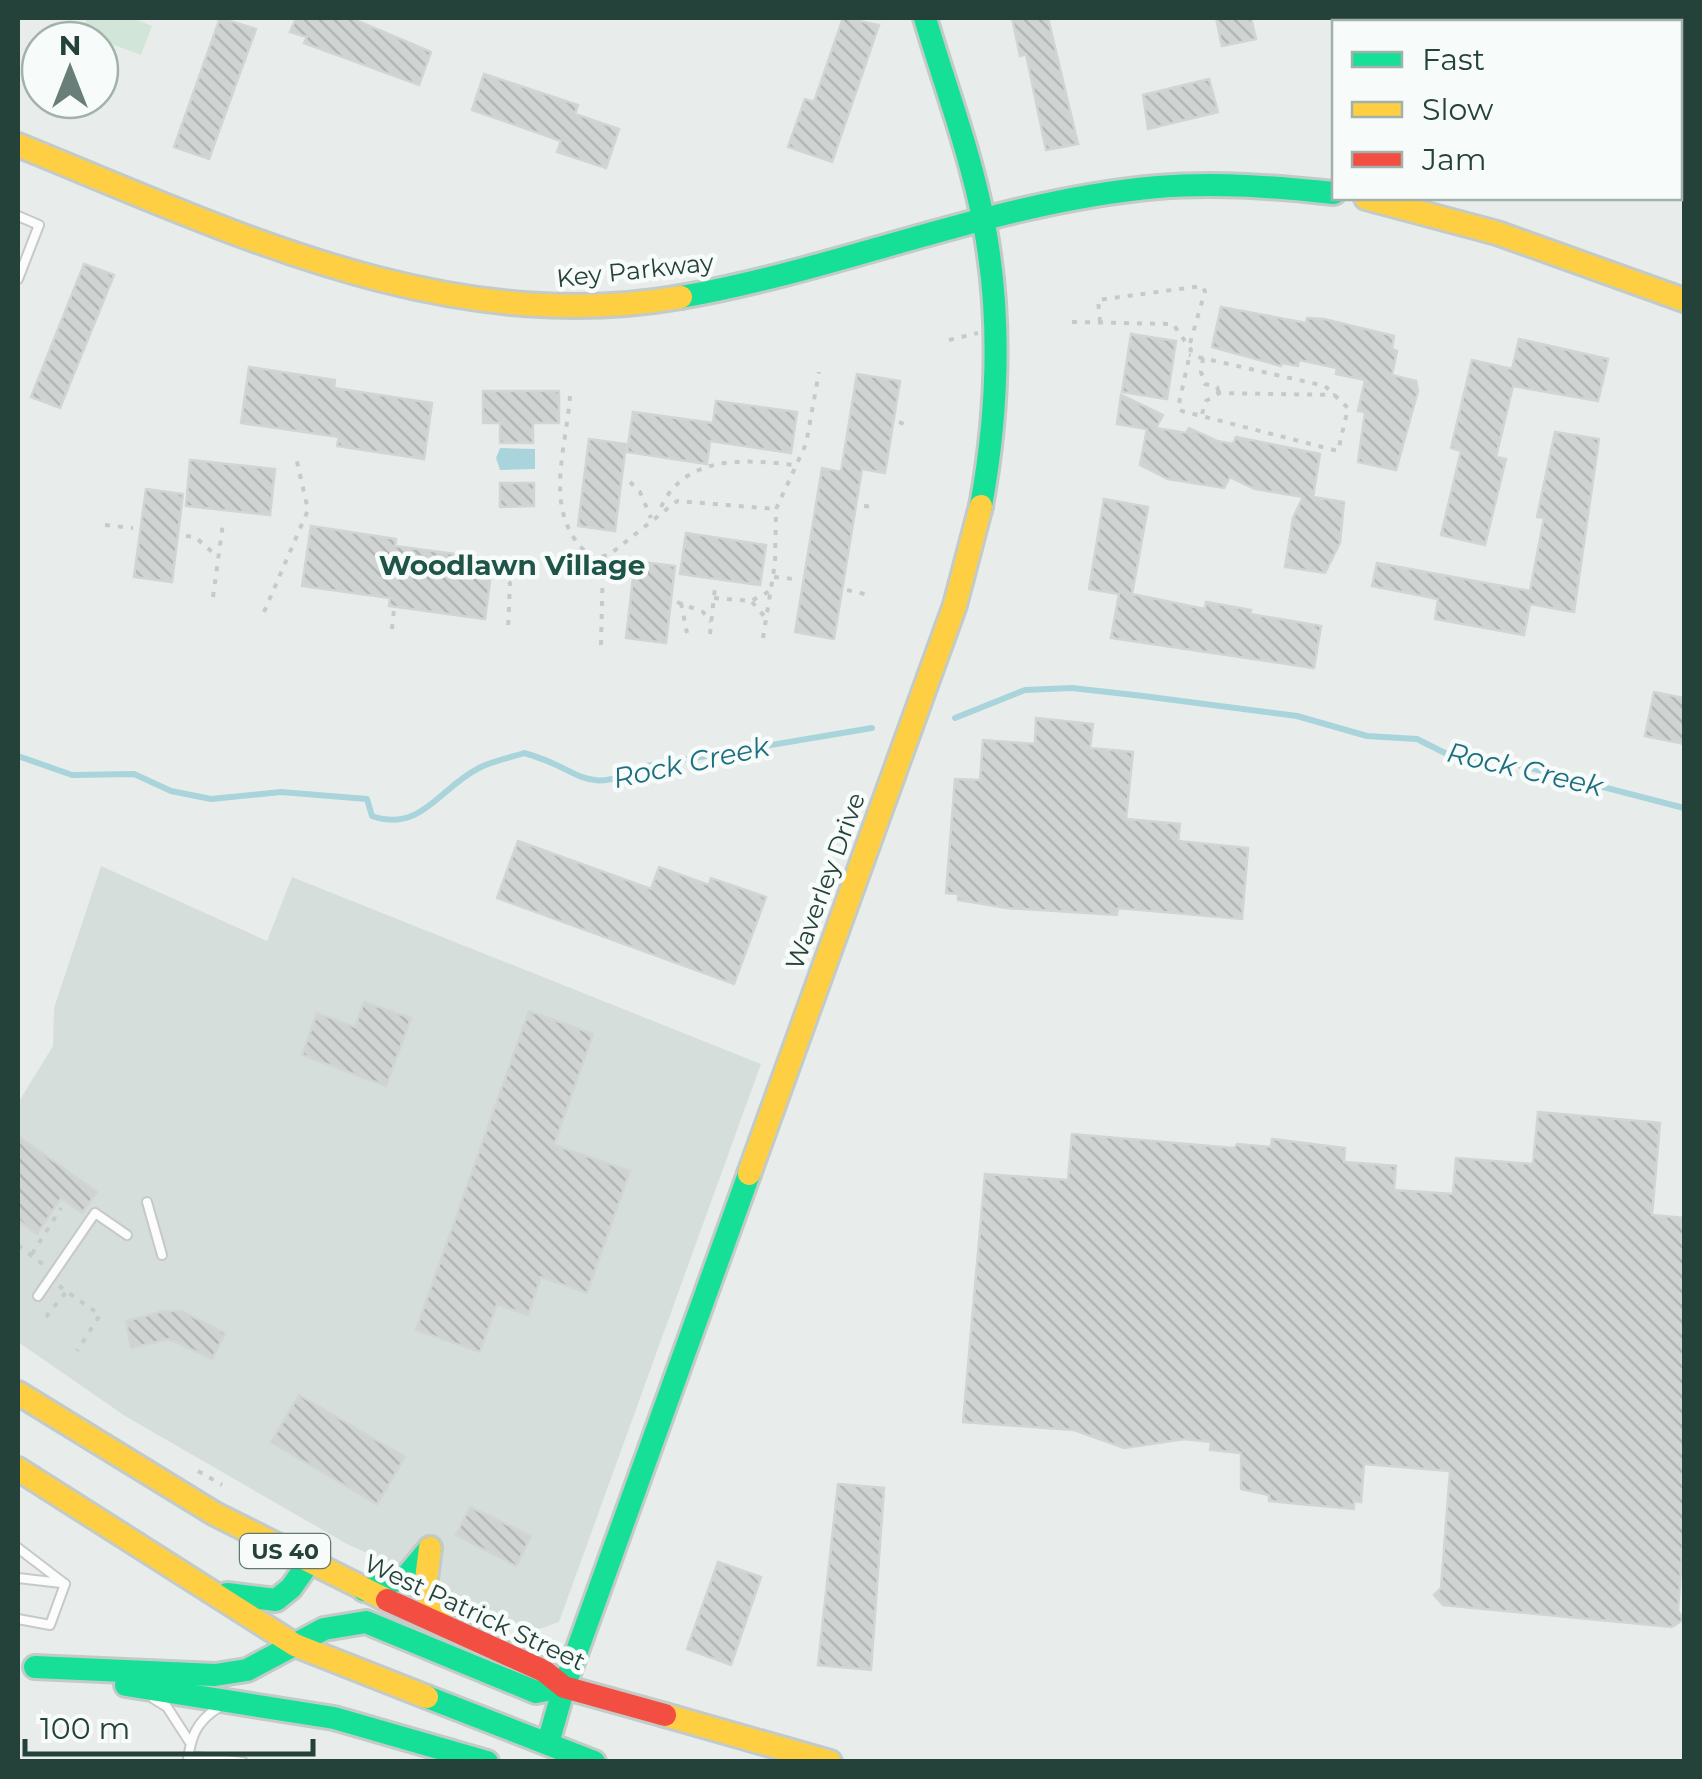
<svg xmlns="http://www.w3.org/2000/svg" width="1702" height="1779" viewBox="0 0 1702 1779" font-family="Montserrat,sans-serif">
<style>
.built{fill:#d6dedb}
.park{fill:#d1e6d8}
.water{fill:#a9d4db}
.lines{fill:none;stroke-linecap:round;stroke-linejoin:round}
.stream{stroke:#a9d4db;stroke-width:6}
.building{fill:url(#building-back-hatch);stroke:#d1d6d4;stroke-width:2.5}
.lane-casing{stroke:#c5cac8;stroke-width:12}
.fast-casing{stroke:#c3cbc8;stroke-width:28}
.slow-casing{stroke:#c3cbc8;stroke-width:28}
.jam-casing{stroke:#c3cbc8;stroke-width:28}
.path{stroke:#c3ccca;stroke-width:4;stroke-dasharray:5 8;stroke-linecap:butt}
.lane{stroke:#fcfcfc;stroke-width:8}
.fast{stroke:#16e098;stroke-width:22}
.slow{stroke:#ffcf43;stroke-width:22}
.jam{stroke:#f24e42;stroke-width:22}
.labels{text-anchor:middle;stroke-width:9;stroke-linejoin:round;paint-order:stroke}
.shield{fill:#f7fbf9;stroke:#637a73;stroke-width:2.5}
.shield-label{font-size:22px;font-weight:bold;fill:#24423a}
.street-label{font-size:25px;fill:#24423a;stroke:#f7fbf9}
.neighbourhood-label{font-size:28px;font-weight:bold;fill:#1f5548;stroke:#f7fbf9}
.water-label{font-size:28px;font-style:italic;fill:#1c6f80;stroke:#f7fbf9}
</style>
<defs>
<pattern id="building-back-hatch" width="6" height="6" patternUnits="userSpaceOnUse" patternTransform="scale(2.5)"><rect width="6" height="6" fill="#cfd4d2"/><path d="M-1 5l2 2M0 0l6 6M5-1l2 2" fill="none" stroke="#b2b7b5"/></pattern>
</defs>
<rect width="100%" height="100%" fill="#e8edeb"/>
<polygon class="built" points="101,866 267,941 292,877 761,1064 559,1622 533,1631 347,1544 125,1416 18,1342 18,1103 53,1046 54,1008"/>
<polygon class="park" points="87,18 132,18 152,26 141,55 82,33"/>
<polygon class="water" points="500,448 535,449 535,469 500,470 496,458"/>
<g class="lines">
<g class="stream">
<polyline points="955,718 1025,690 1072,688 1143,696 1297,716 1367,736 1417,739 1459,760 1495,759 1684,808"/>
<path d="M18,756L72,775L134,774L171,791L211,799L281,792L367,799L372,816C421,833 439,788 479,768C492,761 509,758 524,753C584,769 581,798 647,766L872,728"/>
</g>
</g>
<g class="building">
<polygon points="220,18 256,29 209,159 174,147"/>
<polygon points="296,18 351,18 431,52 419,85 304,43 307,37 290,32"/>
<polygon points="843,18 879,25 832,162 788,147 805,99 814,102"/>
<polygon points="1012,18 1048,18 1078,144 1046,150 1026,54 1020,56"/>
<polygon points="1216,18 1251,18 1256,39 1222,46"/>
<polygon points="484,74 578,105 575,114 619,129 606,168 557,152 561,141 472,110"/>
<polygon points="1209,79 1218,112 1148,129 1143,95"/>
<polygon points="84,264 114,275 60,408 31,397"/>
<polygon points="1221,307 1306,323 1307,318 1324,319 1394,336 1392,349 1397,351 1392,375 1416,381 1418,391 1396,470 1358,462 1365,412 1358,411 1365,380 1336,374 1337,368 1299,360 1298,366 1282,363 1281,366 1212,347"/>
<polygon points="1131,334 1176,341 1167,399 1122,392"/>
<polygon points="1519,339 1608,359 1598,401 1513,386 1496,457 1506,459 1485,545 1441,535 1461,451 1451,448 1472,360 1512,369"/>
<polygon points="249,367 335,380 334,388 432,403 424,459 337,446 339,437 241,423"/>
<polygon points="857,374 900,381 885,473 862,469 834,639 795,632 822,468 841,472"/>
<polygon points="483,391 559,391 559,423 533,423 533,443 500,443 500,423 483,423"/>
<polygon points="1121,395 1163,415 1156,428 1186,433 1189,428 1217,441 1233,444 1236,437 1320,454 1313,497 1344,502 1340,543 1325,573 1285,567 1293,518 1303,497 1255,489 1230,477 1224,488 1168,479 1140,465 1147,429 1117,424"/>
<polygon points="716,401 797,412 791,453 710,441 707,464 627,452 633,412 713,423"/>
<polygon points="1555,432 1599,439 1574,612 1530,604 1524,635 1435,619 1438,599 1372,586 1377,563 1530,591 1544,518 1537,517"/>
<polygon points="589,439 626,444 615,531 578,526"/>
<polygon points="190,460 275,469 270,515 186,506"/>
<polygon points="500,483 534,483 534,506 500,507"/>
<polygon points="146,489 183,494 172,582 134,577"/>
<polygon points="1104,499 1148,507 1132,594 1205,609 1206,602 1251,610 1250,614 1321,626 1314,668 1111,638 1119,594 1089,589"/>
<polygon points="311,526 396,539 395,546 493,559 485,619 389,606 390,598 302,586"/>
<polygon points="686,533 766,545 760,585 680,574"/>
<polygon points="635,561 675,566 666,643 626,638"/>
<polygon points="1654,692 1684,698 1684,744 1645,736"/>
<polygon points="1036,718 1093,724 1090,748 1133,752 1126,819 1180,824 1178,841 1248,848 1242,919 1118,908 1117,915 1007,908 958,900 958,894 946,893 955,779 980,780 983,740 1035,744"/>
<polygon points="518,841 651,889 659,867 709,885 711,878 766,897 734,984 497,898"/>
<polygon points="364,1002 411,1018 386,1086 302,1055 317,1013 355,1027"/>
<polygon points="529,1011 593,1034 554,1145 630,1171 587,1293 541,1277 528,1315 497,1304 480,1352 416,1330"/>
<polygon points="1538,1112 1660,1123 1652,1215 1684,1218 1684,1527 1678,1611 1684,1619 1672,1627 1443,1605 1434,1595 1441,1588 1450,1471 1364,1464 1361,1502 1354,1501 1354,1509 1299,1504 1269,1501 1269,1495 1241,1489 1241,1453 1210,1450 1211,1442 1185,1439 1124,1448 1074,1430 963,1422 985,1174 1068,1180 1072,1134 1234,1148 1237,1144 1271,1147 1272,1139 1345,1148 1344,1162 1396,1166 1394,1190 1453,1194 1456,1158 1533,1164"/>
<polygon points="18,1136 97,1192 82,1213 61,1198 37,1234 18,1220"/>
<polygon points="164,1311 181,1311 225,1333 212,1359 169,1339 131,1348 126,1321"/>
<polygon points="299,1395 405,1457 377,1504 271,1442"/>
<polygon points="838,1484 884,1488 871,1670 818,1665"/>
<polygon points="470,1507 531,1536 516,1566 456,1535"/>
<polygon points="718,1562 761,1577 731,1665 687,1649"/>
</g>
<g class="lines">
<g class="lane-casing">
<g id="lane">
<polyline points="18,216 39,225 18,279"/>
<polyline points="147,1202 162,1255"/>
<polyline points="38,1296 95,1213 127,1235"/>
<polyline points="18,1548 65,1584"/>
<polyline points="18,1578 61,1583"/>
<polyline points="18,1619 50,1625 65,1584"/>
<polyline points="154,1699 167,1707 189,1741"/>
<polyline points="188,1756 243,1762"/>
<path d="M188,1762C190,1737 197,1721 218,1708"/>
</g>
</g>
<g class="fast-casing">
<g id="fast">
<path d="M925,18C945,86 971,154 984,224C1002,318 998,412 981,506"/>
<path d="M681,297C841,269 996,201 1158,187C1217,182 1276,187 1334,193"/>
<polyline points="364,1590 405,1578 430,1548"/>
<polyline points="227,1594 276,1600 291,1588 308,1564"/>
<polyline points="35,1667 215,1675 247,1670 324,1629 366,1622 536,1692 564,1687"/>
<polyline points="126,1685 334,1718 487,1762"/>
<polyline points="427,1697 594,1762"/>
<polyline points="548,1743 564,1687 749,1174"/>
</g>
</g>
<g class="slow-casing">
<g id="slow">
<path d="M18,145C230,231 446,338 681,297"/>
<polyline points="1366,198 1497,233 1684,300"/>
<polyline points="749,1174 955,605 981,506"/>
<polyline points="18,1393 215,1514 387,1600"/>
<polyline points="18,1469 295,1645 427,1697"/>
<polyline points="430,1548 425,1587 441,1624"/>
<polyline points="665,1715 830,1762"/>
</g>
</g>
<g class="jam-casing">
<polyline id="jam" points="387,1600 544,1671 564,1687 665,1715"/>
</g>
<g class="path">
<polyline points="1072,322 1173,324 1191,350 1189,358 1178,408 1182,411 1338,451 1348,408 1325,386 1189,355"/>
<polyline points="1100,322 1098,300 1202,286 1205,291 1189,347"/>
<polyline points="949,340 978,333"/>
<polyline points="1203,358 1201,372 1205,384 1217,387 1219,393"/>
<path d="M570,396C566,452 540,518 593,558L609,555L677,501L776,509"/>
<polyline points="1202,414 1206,401 1219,393 1335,395"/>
<polyline points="899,422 909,426"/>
<polyline points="630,482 640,492 651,518"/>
<polyline points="864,506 877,507"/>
<path d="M661,507C685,455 745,459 793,465"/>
<polyline points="105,525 133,528"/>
<polyline points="186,536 195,537 218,557"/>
<polyline points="498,574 510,583 508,630"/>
<polyline points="774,577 793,579"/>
<polyline points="847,590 869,595"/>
<polyline points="213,597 223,523"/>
<polyline points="714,598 751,601 772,590"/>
<polyline points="677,602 703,612 711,622"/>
<polyline points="752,602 765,617"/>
<polyline points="681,603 687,633"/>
<polyline points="264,612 308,510 296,457"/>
<polyline points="392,629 394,609"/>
<polyline points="710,634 715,587"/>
<polyline points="763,638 775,563 776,509 806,444 819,372"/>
<polyline points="601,645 603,560"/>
<polyline points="18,1245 45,1266"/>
<polyline points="32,1254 61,1208"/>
<polyline points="59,1286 100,1315 77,1351"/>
<polyline points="46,1317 66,1292"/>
<polyline points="198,1471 222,1485"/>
</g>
<use href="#lane" class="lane"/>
<use href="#fast" class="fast"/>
<use href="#slow" class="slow"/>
<use href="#jam" class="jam"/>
</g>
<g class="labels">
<rect class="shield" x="240" y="1534" width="90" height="34" rx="8"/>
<g class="shield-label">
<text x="285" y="1559">US 40</text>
</g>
<g class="street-label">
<text transform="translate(635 270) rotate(-6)" y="9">Key Parkway</text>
<text transform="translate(825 881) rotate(-70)" y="9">Waverley Drive</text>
<text transform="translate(475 1612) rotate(25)" y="9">West Patrick Street</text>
</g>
<g class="neighbourhood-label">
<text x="512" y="575">Woodlawn Village</text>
</g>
<g class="water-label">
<text transform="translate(691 762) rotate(-12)" y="10">Rock Creek</text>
<text transform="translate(1525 769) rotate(13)" y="10">Rock Creek</text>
</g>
</g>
<rect width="1702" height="1779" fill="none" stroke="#24423a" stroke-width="40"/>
<rect x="1332" y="20" width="350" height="180" fill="#f7fbf9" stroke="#a3b1ad" stroke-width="2.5"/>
<rect x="1352" y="52" width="50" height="15" fill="#16e098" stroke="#a3b1ad" stroke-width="2.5"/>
<text x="1422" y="70" font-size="30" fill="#24423a">Fast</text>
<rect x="1352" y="102" width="50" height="15" fill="#ffcf43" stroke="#a3b1ad" stroke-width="2.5"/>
<text x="1422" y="120" font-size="30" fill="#24423a">Slow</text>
<rect x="1352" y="152" width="50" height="15" fill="#f24e42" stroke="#a3b1ad" stroke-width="2.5"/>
<text x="1422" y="170" font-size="30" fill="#24423a">Jam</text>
<g transform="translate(70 70)"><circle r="48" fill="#f7fbf9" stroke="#a3b1ad" stroke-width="2.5"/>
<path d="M0-8L18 38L0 25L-18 38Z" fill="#697e78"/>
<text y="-15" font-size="28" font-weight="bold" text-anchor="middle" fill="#24423a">N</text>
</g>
<path d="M25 1739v15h288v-15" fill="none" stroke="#24423a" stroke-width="5"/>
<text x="40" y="1739" font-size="30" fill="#24423a" stroke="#f7fbf9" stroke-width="8" paint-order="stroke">100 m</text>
</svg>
